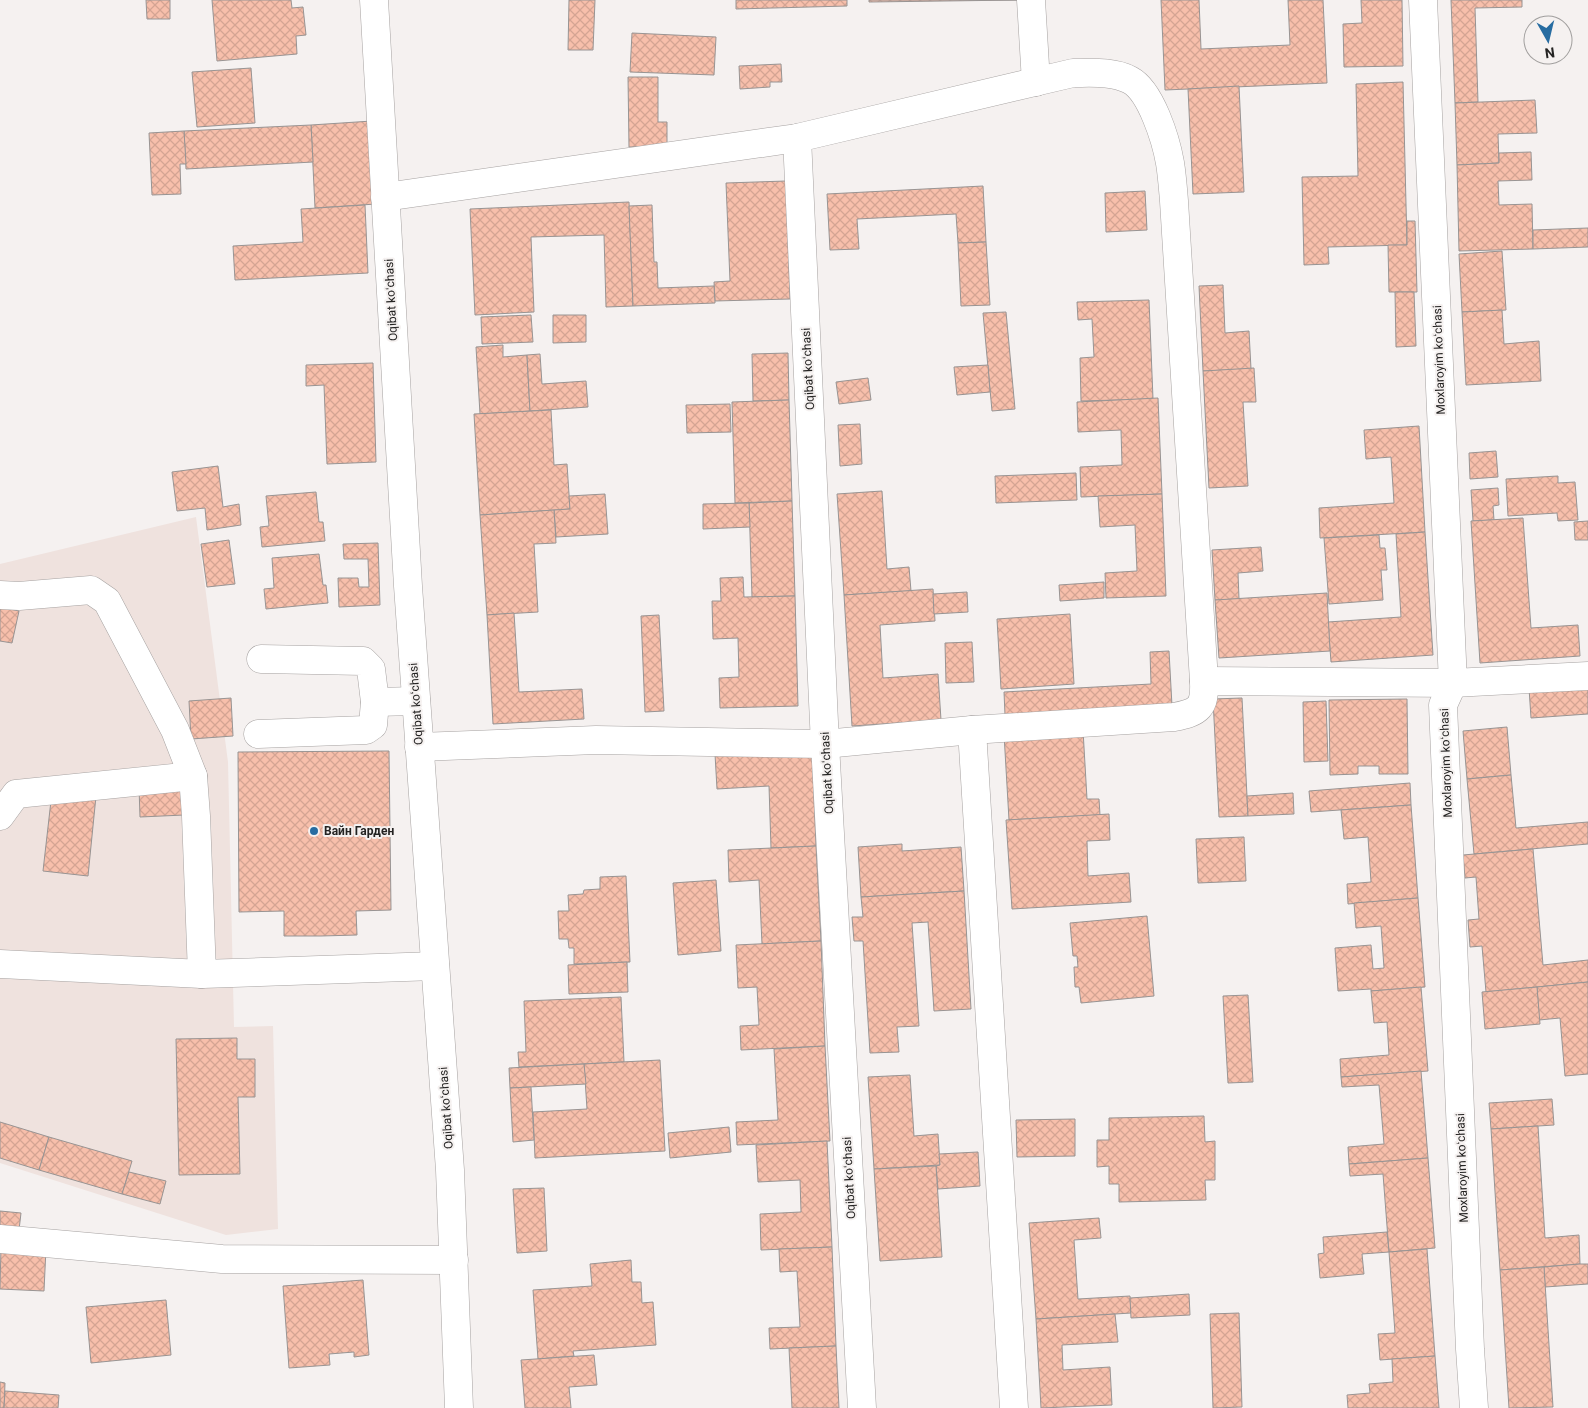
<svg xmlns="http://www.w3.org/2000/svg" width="1588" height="1408" viewBox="0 0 1588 1408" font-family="Roboto,sans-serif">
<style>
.built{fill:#efe2de}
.building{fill:url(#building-cross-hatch);stroke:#989493}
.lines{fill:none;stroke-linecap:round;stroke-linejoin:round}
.minor-casing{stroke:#a6a2a1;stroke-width:29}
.minor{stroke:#fff;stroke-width:28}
.poi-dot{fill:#276ca1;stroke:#f5f1f0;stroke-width:2}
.labels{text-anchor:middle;stroke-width:4;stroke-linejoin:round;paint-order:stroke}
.street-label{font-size:12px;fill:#242322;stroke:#f5f1f0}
.poi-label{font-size:12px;font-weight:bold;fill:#242322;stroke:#f5f1f0;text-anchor:start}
</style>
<defs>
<pattern id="building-cross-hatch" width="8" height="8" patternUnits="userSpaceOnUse" patternTransform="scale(1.25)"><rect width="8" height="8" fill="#f7bfab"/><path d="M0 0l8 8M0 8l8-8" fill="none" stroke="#d4a493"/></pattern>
</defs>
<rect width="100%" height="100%" fill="#f5f1f0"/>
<polygon class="built" points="196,517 228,762 234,1027 273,1026 278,1229 226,1235 0,1163 0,564"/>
<g class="building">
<polygon points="146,0 170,0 170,19 147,19"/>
<polygon points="212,0 291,0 292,8 303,7 306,35 296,36 297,54 217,61"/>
<polygon points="569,0 595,0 593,50 568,50"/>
<polygon points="736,0 847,0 847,6 736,9"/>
<polygon points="869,0 1019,0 869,2"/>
<polygon points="1161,0 1199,0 1201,49 1290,45 1288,0 1323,0 1327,83 1165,90"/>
<polygon points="1361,0 1402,0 1403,66 1344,67 1343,24 1362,23"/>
<polygon points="1451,0 1522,0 1522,7 1475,8 1478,102 1455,103"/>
<polygon points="632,33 716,37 714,75 630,72"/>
<polygon points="781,64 782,82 770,82 770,87 740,89 739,66"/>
<polygon points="251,68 255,123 197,127 192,72"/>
<polygon points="628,77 658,77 658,122 667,122 667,146 629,147"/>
<polygon points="1403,82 1407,245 1328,247 1329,264 1304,265 1302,177 1358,176 1356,84"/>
<polygon points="1239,86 1244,192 1193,194 1188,89"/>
<polygon points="1535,100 1537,133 1498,134 1499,163 1457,165 1455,103"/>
<polygon points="372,121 376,204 315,208 311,125"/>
<polygon points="311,125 313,162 186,169 184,131"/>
<polygon points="184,131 186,164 180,164 181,194 152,195 149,133"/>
<polygon points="1531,152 1532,180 1498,181 1499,205 1532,204 1533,249 1459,251 1457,165 1499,163 1499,153"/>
<polygon points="786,181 790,299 715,301 714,282 730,281 726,183"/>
<polygon points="983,186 986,242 958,243 956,214 857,219 859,249 830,250 827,194"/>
<polygon points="1145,191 1147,230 1106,232 1105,193"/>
<polygon points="629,202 633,306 606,307 604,235 531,237 534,312 475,315 470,209"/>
<polygon points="365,205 368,273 235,280 233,246 303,242 301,209"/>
<polygon points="652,205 654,262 657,262 658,288 714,286 715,303 633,306 629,206"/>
<polygon points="1407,221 1415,221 1417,292 1389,292 1388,245 1407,245"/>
<polygon points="1588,228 1588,247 1533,249 1533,230"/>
<polygon points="986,242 990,305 961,306 958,243"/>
<polygon points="1502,251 1506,310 1462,312 1459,254"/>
<polygon points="1223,285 1225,333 1249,331 1251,369 1203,371 1199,286"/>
<polygon points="1395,292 1414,292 1416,346 1396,347"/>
<polygon points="1149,300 1153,399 1081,401 1080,358 1094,357 1092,319 1078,320 1077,302"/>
<polygon points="1502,310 1504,344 1539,341 1541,381 1466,385 1462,312"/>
<polygon points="1006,312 1015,409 992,411 983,313"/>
<polygon points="531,315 533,342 482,344 481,317"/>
<polygon points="553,315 586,315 586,342 553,343"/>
<polygon points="503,345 503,357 527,355 530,411 480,414 476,347"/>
<polygon points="788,353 789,400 753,401 752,354"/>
<polygon points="540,354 542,384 586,381 588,407 530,411 527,355"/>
<polygon points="373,363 376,462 327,464 324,385 306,386 306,365"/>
<polygon points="988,365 990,392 957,395 954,367"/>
<polygon points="1254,368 1256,402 1243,402 1248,486 1209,488 1203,371"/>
<polygon points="868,378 871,400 839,404 836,382"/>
<polygon points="1158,398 1162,494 1081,497 1080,467 1122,465 1121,430 1078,432 1077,402"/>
<polygon points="789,400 792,501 735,503 732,402"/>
<polygon points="730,404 731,432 687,433 686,405"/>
<polygon points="551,410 554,465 567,464 570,509 480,515 474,414"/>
<polygon points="860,424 862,464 840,466 838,425"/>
<polygon points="1419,426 1425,532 1320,538 1319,508 1394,503 1391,457 1366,459 1364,430"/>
<polygon points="1496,451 1498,477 1470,479 1469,453"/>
<polygon points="218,466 223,507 239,504 241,525 207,530 205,508 177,511 172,472"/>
<polygon points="1076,473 1077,500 996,503 995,476"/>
<polygon points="1558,476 1558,483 1575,482 1578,520 1558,521 1557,513 1508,516 1506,479"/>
<polygon points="1498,488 1499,505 1493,506 1494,520 1473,521 1471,490"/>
<polygon points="882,491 887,569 909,567 911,591 844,595 837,494"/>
<polygon points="316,492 319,522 323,522 325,541 262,547 260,527 269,526 266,496"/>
<polygon points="605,494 608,534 556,537 554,510 570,509 569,496"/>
<polygon points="1162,494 1166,596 1106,598 1105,573 1137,571 1135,525 1100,527 1098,496"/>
<polygon points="792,501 795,596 752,597 749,503"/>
<polygon points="749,503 750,527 703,529 703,504"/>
<polygon points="554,510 556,543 534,544 538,612 487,615 480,515"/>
<polygon points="1523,518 1531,628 1578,625 1580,656 1480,663 1471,521"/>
<polygon points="1588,521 1588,540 1575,540 1574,522"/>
<polygon points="1425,532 1433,655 1331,662 1328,622 1401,617 1396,534"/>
<polygon points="1379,535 1380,548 1385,548 1387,570 1381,570 1383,600 1329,604 1324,538"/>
<polygon points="229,540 235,584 207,587 201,544"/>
<polygon points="378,543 380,605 339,607 338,578 358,578 359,587 369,587 368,559 344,559 343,544"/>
<polygon points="1261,547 1263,571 1238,573 1239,599 1215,600 1212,550"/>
<polygon points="319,554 323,585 326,585 328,603 266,609 264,589 274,588 272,558"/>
<polygon points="743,577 744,597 795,596 798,706 720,708 719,678 739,677 738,638 713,639 712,601 721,601 720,578"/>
<polygon points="1104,582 1104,598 1060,601 1059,585"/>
<polygon points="933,589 935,621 880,625 883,678 938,674 941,720 852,726 844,595"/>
<polygon points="967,592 968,612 934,614 933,594"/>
<polygon points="1327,593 1330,651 1219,658 1215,600"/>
<polygon points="0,607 19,611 12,643 0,641"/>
<polygon points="514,613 519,692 582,689 584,719 493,724 487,615"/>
<polygon points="1070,614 1074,684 1001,689 997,619"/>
<polygon points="659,615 664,711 645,712 641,616"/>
<polygon points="972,642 974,682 946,683 945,643"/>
<polygon points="1169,651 1172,706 1005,715 1004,692 1151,684 1150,652"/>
<polygon points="1588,685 1588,714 1531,718 1529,688"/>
<polygon points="231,698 233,736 191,739 189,701"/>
<polygon points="1242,698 1248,816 1219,817 1213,699"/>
<polygon points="1407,699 1408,774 1379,774 1379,766 1358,766 1358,774 1330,775 1329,700"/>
<polygon points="1326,701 1328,761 1304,762 1303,702"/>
<polygon points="1507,727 1511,775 1467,779 1463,731"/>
<polygon points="1083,730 1087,799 1099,799 1100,815 1009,820 1004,734"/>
<polygon points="812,749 816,846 771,848 769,786 717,789 715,754"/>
<polygon points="389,751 391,910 356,911 357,935 321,936 284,936 284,911 239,912 238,752"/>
<polygon points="1511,775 1516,828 1588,822 1588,844 1474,854 1467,779"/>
<polygon points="1410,783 1411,805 1311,812 1309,791"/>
<polygon points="183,786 184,815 140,817 139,787"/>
<polygon points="52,792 96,796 88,876 43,871"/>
<polygon points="1293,793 1294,814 1248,816 1247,796"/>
<polygon points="1411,805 1418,898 1348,904 1347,884 1371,882 1368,837 1344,839 1341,810"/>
<polygon points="1109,814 1110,840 1087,841 1088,876 1129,873 1131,902 1012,909 1006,820"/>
<polygon points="1244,837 1246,881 1198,883 1196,839"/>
<polygon points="902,844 902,851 961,847 964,891 861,897 858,847"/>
<polygon points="816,846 821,941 762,944 759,880 729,882 728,850"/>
<polygon points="1533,849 1543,965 1588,960 1588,982 1486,992 1482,946 1470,947 1468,920 1479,919 1476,877 1465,878 1463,855"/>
<polygon points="626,876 630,962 574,964 574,948 569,948 568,939 559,939 558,911 569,911 568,895 583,894 584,890 600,889 600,877"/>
<polygon points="716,880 721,951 678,955 673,883"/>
<polygon points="964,891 971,1009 934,1011 928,922 912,923 919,1026 897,1027 899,1052 870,1053 863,941 854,941 852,917 863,917 861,897"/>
<polygon points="1418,898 1425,987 1371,991 1371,989 1338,991 1335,948 1371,945 1373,969 1384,968 1381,926 1356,928 1354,903"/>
<polygon points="1147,916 1154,996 1081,1003 1079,987 1075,987 1074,967 1078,967 1077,956 1073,956 1070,923"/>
<polygon points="821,941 825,1046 741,1050 740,1026 759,1025 757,987 738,988 736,945"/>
<polygon points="627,962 628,992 569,994 568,965"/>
<polygon points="1588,982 1588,1074 1565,1076 1560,1018 1539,1020 1537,987"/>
<polygon points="1421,987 1428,1071 1341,1077 1340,1059 1389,1055 1387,1022 1374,1023 1371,991"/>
<polygon points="1537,987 1540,1024 1485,1029 1482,992"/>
<polygon points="1248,995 1253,1082 1228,1083 1223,996"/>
<polygon points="621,997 624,1062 519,1067 518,1052 526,1052 524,1001"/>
<polygon points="237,1038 237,1059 255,1059 255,1097 238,1097 240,1174 179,1175 176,1039"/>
<polygon points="825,1046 830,1141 737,1145 736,1122 778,1120 774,1049"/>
<polygon points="660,1060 665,1151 535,1158 533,1112 587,1109 584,1064"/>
<polygon points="584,1064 586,1084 510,1088 509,1068"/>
<polygon points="1421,1071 1428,1158 1349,1164 1348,1147 1384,1144 1379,1085 1342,1087 1341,1077"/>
<polygon points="910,1075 914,1136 938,1134 940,1165 874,1169 868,1077"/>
<polygon points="531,1087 534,1140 513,1142 510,1088"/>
<polygon points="1552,1099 1554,1125 1491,1129 1489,1103"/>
<polygon points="1204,1116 1205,1142 1215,1141 1215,1180 1205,1180 1206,1200 1119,1202 1119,1184 1109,1184 1109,1166 1097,1167 1097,1140 1109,1140 1109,1118"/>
<polygon points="1075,1119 1075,1156 1017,1157 1016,1120"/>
<polygon points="0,1122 49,1137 39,1170 0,1158"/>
<polygon points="1538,1126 1545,1238 1579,1235 1580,1264 1500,1270 1491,1129"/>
<polygon points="729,1127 731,1152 670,1158 668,1133"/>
<polygon points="49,1137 132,1161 122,1194 39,1170"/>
<polygon points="827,1141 832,1247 761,1250 760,1214 801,1212 800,1180 758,1182 756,1145"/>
<polygon points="978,1152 980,1186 938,1189 936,1166 940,1165 939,1154"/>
<polygon points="1428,1158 1435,1248 1389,1252 1383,1174 1350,1176 1349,1164"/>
<polygon points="936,1166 942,1257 880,1261 874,1169"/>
<polygon points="129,1172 166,1181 160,1204 122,1194"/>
<polygon points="544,1188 547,1251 517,1253 513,1189"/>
<polygon points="0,1211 21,1213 19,1230 0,1229"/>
<polygon points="1099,1218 1101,1238 1074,1240 1078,1299 1130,1296 1131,1313 1036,1319 1029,1223"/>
<polygon points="1387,1232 1389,1252 1362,1254 1364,1274 1320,1278 1318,1254 1324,1253 1323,1237"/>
<polygon points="1,1246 46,1248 44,1291 0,1289"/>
<polygon points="832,1247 836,1346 770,1349 769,1328 800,1327 797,1271 780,1272 779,1249"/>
<polygon points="1427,1249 1435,1356 1380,1360 1378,1334 1395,1333 1389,1252"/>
<polygon points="631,1260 632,1282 641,1282 642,1303 653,1302 656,1345 573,1351 574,1356 538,1359 533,1290 592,1286 590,1264"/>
<polygon points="1580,1264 1588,1264 1588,1284 1545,1287 1544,1267"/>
<polygon points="1544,1267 1553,1407 1509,1408 1500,1270"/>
<polygon points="363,1280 369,1355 354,1357 354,1352 329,1354 330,1365 289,1368 283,1286"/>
<polygon points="1189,1294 1190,1315 1131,1318 1130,1298"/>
<polygon points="166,1300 171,1355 91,1363 86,1307"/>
<polygon points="1239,1313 1242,1407 1213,1408 1210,1314"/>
<polygon points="1115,1314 1118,1342 1062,1345 1063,1370 1110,1367 1112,1405 1041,1408 1036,1319"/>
<polygon points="836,1346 839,1408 792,1408 789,1348"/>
<polygon points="594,1355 597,1385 569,1387 571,1408 525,1408 521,1360"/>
<polygon points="1435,1356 1439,1408 1348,1408 1347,1395 1370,1393 1369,1384 1393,1382 1392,1359"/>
<polygon points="0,1382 5,1383 4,1408 0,1408"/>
<polygon points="5,1391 59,1395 58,1408 4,1408"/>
</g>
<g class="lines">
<g class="minor-casing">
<g id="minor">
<polyline points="374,0 408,586 450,1170 459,1408"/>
<polyline points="1031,0 1036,82"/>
<polyline points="1423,0 1453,683 1443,705 1470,1349 1474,1408"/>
<polyline points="797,138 825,744 862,1408"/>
<path d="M385,197L797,138L1073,73C1091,73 1113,71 1130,80C1151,91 1166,140 1170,163C1172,175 1173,189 1174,201L1204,681"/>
<polyline points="0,595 19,596 91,590 107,601 175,730 193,776 196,816 202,974"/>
<polyline points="261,659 363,661 371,669 375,702 416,701"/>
<polyline points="972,730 1014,1408"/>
<polyline points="258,734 366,730 373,725 375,702"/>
<path d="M419,747L596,740L825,744L972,730L1174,717C1199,712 1205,708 1204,681L1453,683L1588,676"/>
<polyline points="0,816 16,794 193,776"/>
<polyline points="0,964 202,974 435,966"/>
<polyline points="0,1239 222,1259 454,1260"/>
</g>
</g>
<use href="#minor" class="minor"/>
</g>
<circle class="poi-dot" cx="314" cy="831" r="5"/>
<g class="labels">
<g class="street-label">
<text transform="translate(391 300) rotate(-93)" y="4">Oqibat koʻchasi</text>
<text transform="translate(1439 360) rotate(-92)" y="4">Moxlaroyim koʻchasi</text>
<text transform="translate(808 369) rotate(-93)" y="4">Oqibat koʻchasi</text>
<text transform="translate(416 704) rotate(-94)" y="4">Oqibat koʻchasi</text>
<text transform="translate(1446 763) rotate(-92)" y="4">Moxlaroyim koʻchasi</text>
<text transform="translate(827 773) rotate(-93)" y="4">Oqibat koʻchasi</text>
<text transform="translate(446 1108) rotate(-94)" y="4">Oqibat koʻchasi</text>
<text transform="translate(1462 1168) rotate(-92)" y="4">Moxlaroyim koʻchasi</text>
<text transform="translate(849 1178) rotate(-93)" y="4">Oqibat koʻchasi</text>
</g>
<g class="poi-label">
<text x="324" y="835">Вайн Гарден</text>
</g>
</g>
<g transform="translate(1548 40) rotate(172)"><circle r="24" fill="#f5f1f0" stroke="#a19f9e"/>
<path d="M0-4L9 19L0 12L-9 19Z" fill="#276ca1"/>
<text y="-8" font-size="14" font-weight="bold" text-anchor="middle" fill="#242322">N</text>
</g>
</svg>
